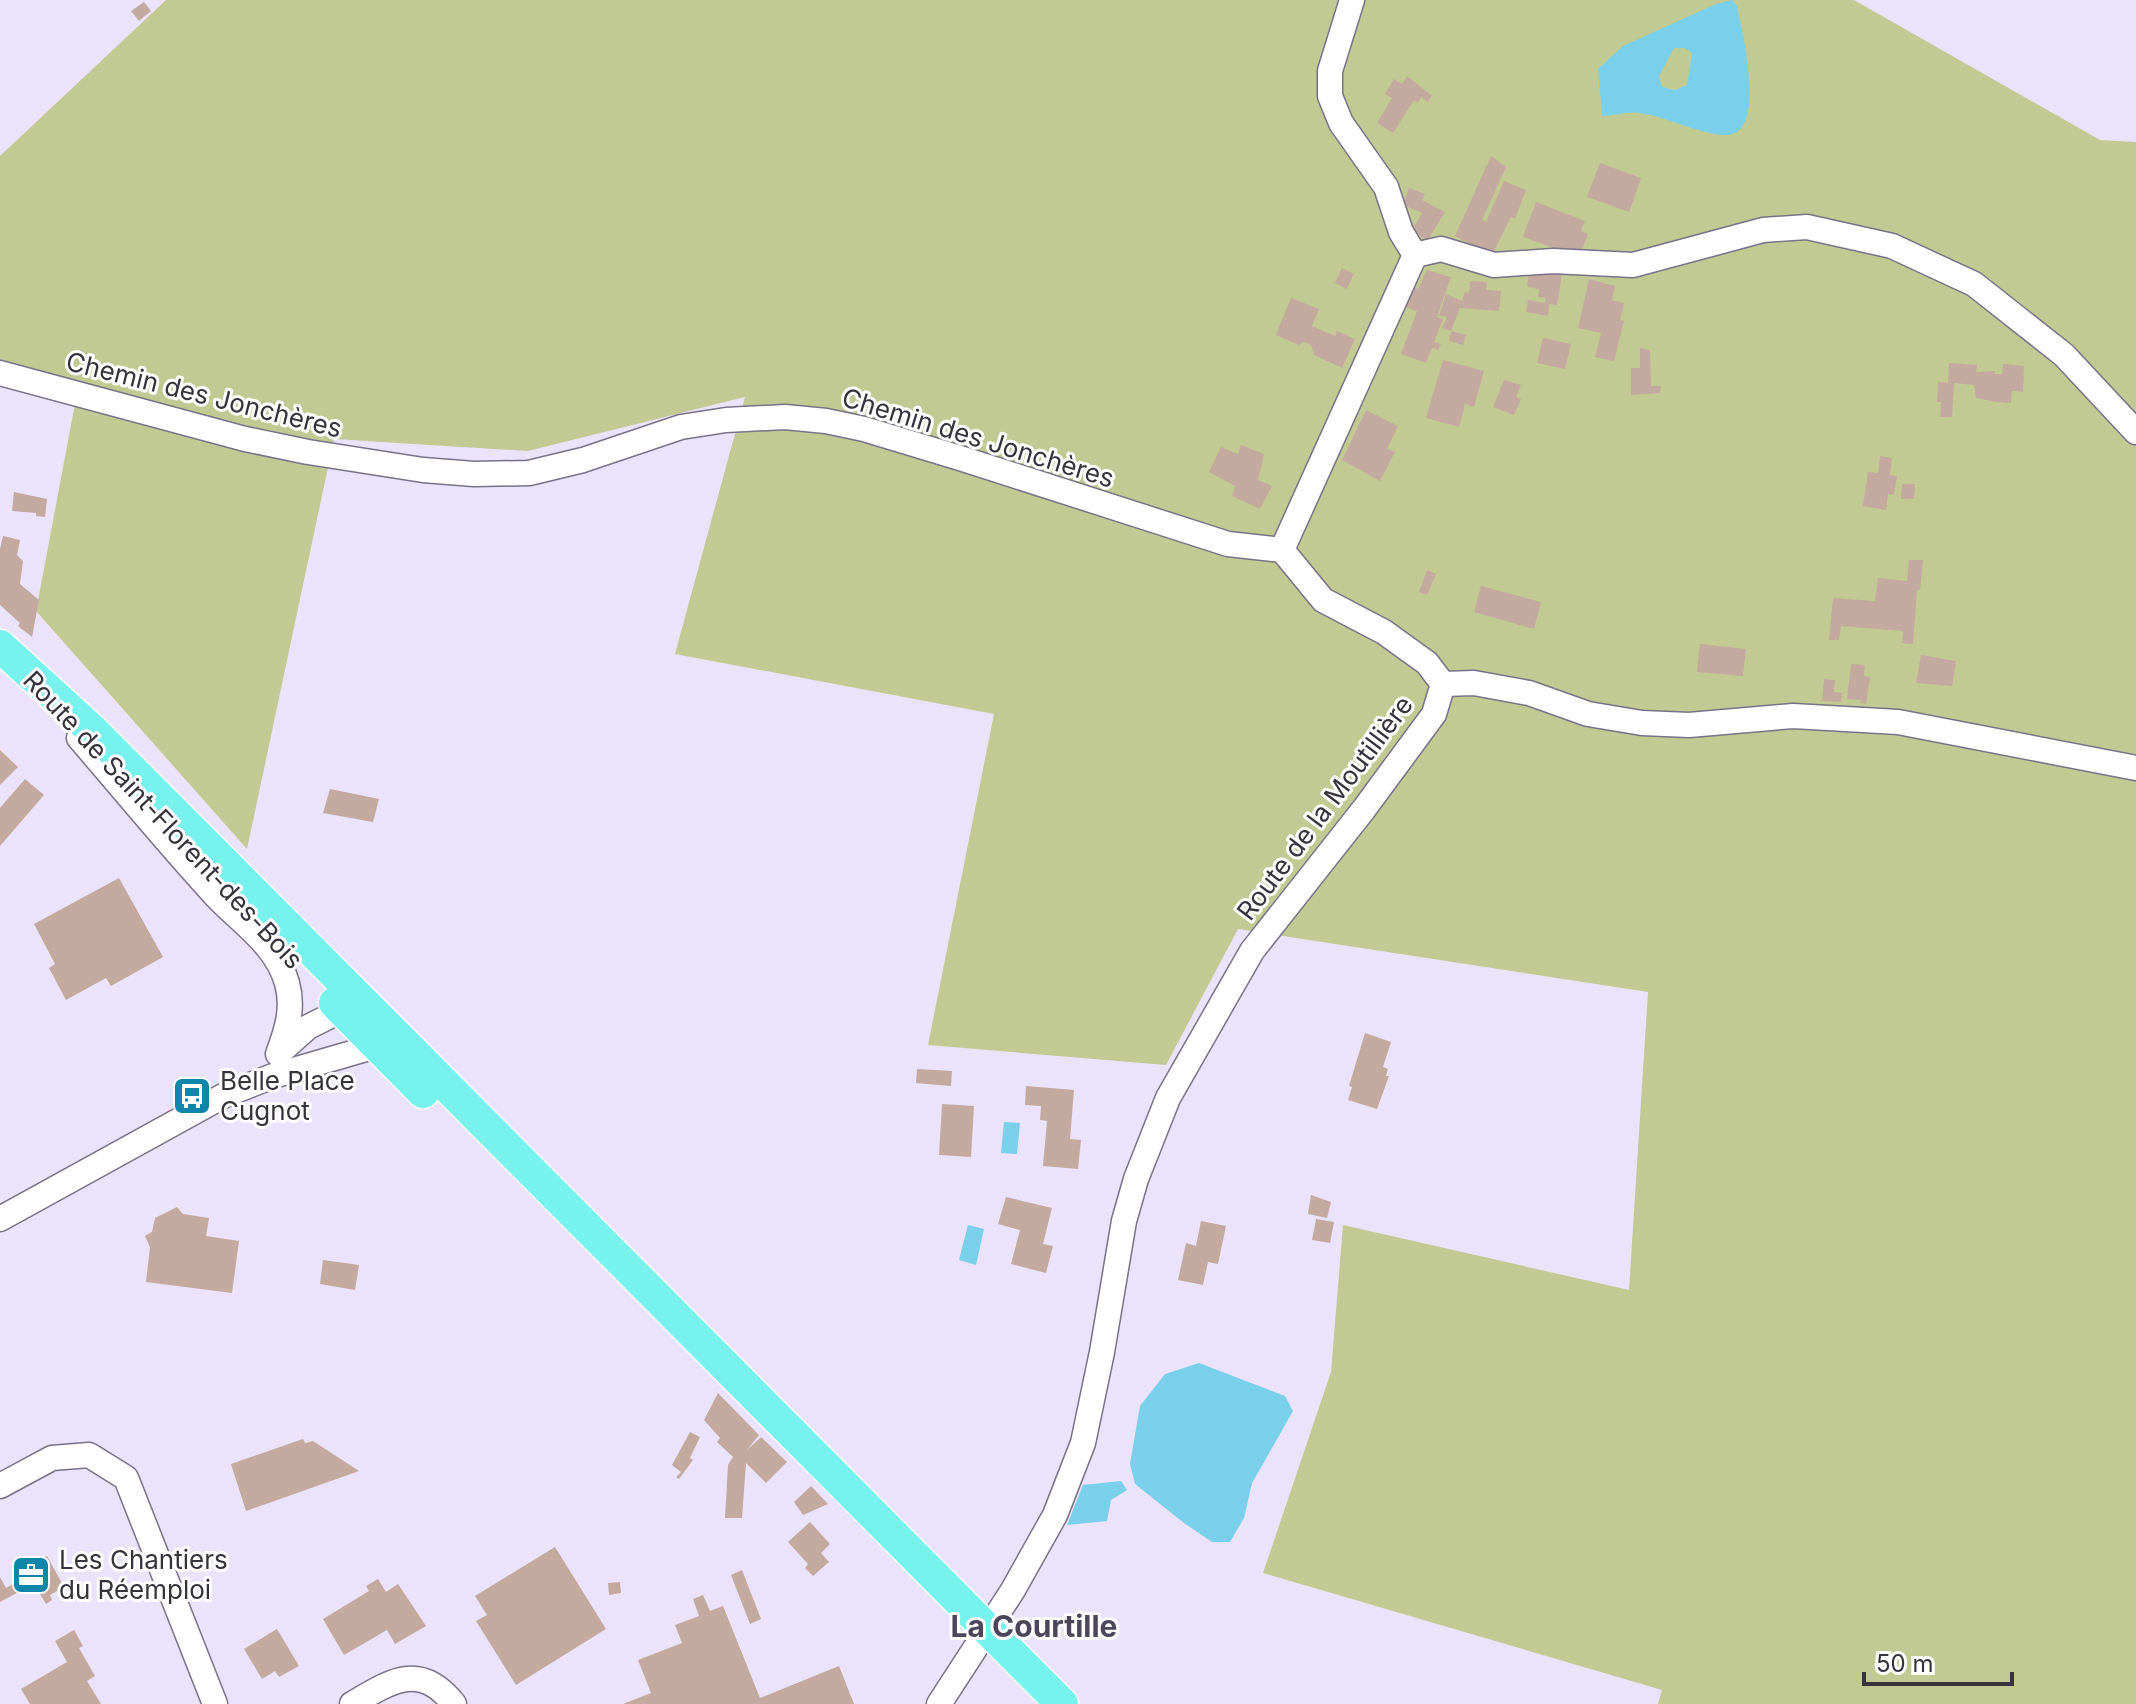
<svg xmlns="http://www.w3.org/2000/svg" width="2136" height="1704" viewBox="0 0 2136 1704" font-family="Inter,sans-serif">
<style>
.green{fill:#c2ca93}
.water{fill:#7ad0eb;fill-rule:evenodd}
.building{fill:#c4a99e}
.lines{fill:none;stroke-linecap:round;stroke-linejoin:round}
.minor-casing{stroke:#797288;stroke-width:27}
.major-casing{stroke:#fff;stroke-width:35}
.minor{stroke:#fff;stroke-width:24}
.major{stroke:#77f2ec;stroke-width:32}
.labels{text-anchor:middle;stroke-width:6;stroke-linejoin:round;paint-order:stroke}
.street-label{font-size:26px;fill:#36333c;stroke:#fff}
.poi-label{font-size:26px;fill:#36333c;stroke:#fff;text-anchor:start}
.quarter-label{font-size:30px;font-weight:bold;fill:#4d455a;stroke:#fff}
</style>
<rect width="100%" height="100%" fill="#ebe2fb"/>
<polygon class="green" points="166,0 1854,0 2100,140 2136,142 2136,1704 1658,1704 1662,1690 1263,1573 1331,1372 1343,1225 1629,1290 1648,992 1238,929 1166,1065 928,1045 994,714 675,654 745,397 528,451 334,439 247,849 36,611 77,393 0,367 0,156"/>
<g class="water">
<path d="M1732,0L1737,6C1741,29 1770,138 1724,135C1695,133 1669,117 1639,113C1627,111 1615,116 1602,116L1598,69L1623,46L1716,4ZM1674,48H1685L1692,53L1687,85L1675,90L1662,87L1659,76Z"/>
<polygon points="1004,1122 1020,1123 1017,1154 1001,1153"/>
<polygon points="968,1225 984,1229 976,1265 959,1260"/>
<polygon points="1199,1363 1285,1396 1293,1411 1252,1483 1244,1518 1230,1542 1212,1542 1184,1523 1135,1484 1130,1464 1140,1406 1165,1374"/>
<polygon points="1121,1481 1127,1490 1111,1500 1107,1521 1067,1525 1083,1485"/>
</g>
<g class="building">
<polygon points="144,2 151,11 139,21 131,11"/>
<polygon points="1407,76 1432,96 1428,102 1421,97 1418,103 1414,100 1393,133 1377,123 1392,98 1385,94 1394,79 1402,84"/>
<polygon points="1491,156 1506,167 1482,220 1486,222 1504,181 1526,190 1515,219 1511,217 1492,255 1455,236"/>
<polygon points="1600,163 1641,178 1629,212 1587,197"/>
<polygon points="1409,188 1425,194 1422,200 1445,212 1427,241 1412,230 1422,213 1403,205"/>
<polygon points="1536,202 1585,221 1581,231 1588,234 1579,257 1523,237"/>
<polygon points="1342,268 1354,274 1347,289 1335,283"/>
<polygon points="1529,269 1562,274 1557,305 1549,304 1548,316 1526,312 1528,300 1545,303 1546,298 1538,297 1539,289 1527,287"/>
<polygon points="1427,270 1451,277 1437,317 1443,319 1434,342 1441,344 1438,350 1432,348 1426,363 1401,354 1417,311 1405,307 1414,287 1418,289"/>
<polygon points="1589,279 1615,286 1612,300 1624,303 1620,320 1624,321 1614,361 1595,357 1601,333 1578,328"/>
<polygon points="1470,281 1487,282 1486,290 1501,291 1499,311 1460,308 1451,331 1442,328 1447,317 1439,316 1446,294 1462,301 1465,292 1469,293"/>
<polygon points="1291,298 1319,309 1312,326 1335,336 1337,331 1355,339 1342,368 1314,355 1311,345 1304,342 1299,345 1276,335"/>
<polygon points="1451,331 1466,335 1463,345 1449,341"/>
<polygon points="1543,338 1571,344 1565,369 1537,363"/>
<polygon points="1640,348 1650,350 1651,386 1661,386 1660,393 1631,395 1631,368 1640,368"/>
<polygon points="1443,360 1484,371 1474,407 1465,404 1459,427 1426,418"/>
<polygon points="1949,363 1977,365 1976,372 1995,371 1995,374 2002,374 2003,364 2024,366 2023,392 2012,391 2011,403 1997,402 1976,398 1974,385 1954,383 1952,417 1940,417 1941,402 1937,402 1938,382 1948,383"/>
<polygon points="1504,380 1521,385 1516,397 1521,399 1514,415 1493,407"/>
<polygon points="1366,410 1398,426 1387,449 1395,452 1380,481 1342,460"/>
<polygon points="1241,445 1264,454 1258,480 1272,486 1260,509 1232,496 1235,486 1209,472 1221,447 1238,454"/>
<polygon points="1880,456 1892,458 1890,475 1897,476 1894,495 1888,494 1886,510 1863,506 1868,472 1878,473"/>
<polygon points="1902,484 1915,484 1914,499 1901,499"/>
<polygon points="14,492 47,499 45,517 36,516 36,513 12,511"/>
<polygon points="3,536 20,540 17,555 23,561 20,584 39,600 32,637 18,626 20,623 0,605 0,549"/>
<polygon points="1909,560 1923,560 1920,590 1917,590 1913,644 1902,643 1903,631 1841,626 1839,640 1829,640 1833,598 1875,601 1878,578 1907,581"/>
<polygon points="1427,570 1436,574 1427,595 1419,592"/>
<polygon points="1481,586 1541,602 1534,629 1474,612"/>
<polygon points="1700,644 1746,649 1743,676 1697,672"/>
<polygon points="1921,655 1956,661 1952,686 1916,683"/>
<polygon points="1851,664 1865,665 1864,676 1870,677 1866,704 1860,703 1861,700 1847,699"/>
<polygon points="1824,679 1835,680 1834,692 1842,693 1841,702 1822,701"/>
<polygon points="0,750 18,767 0,785"/>
<polygon points="25,779 44,795 0,846 0,808"/>
<polygon points="330,789 379,799 373,822 323,813"/>
<polygon points="119,878 163,957 111,986 106,978 66,1000 49,968 55,964 34,924"/>
<polygon points="1365,1033 1391,1042 1383,1067 1388,1069 1386,1076 1389,1076 1377,1109 1348,1100 1352,1087 1349,1086"/>
<polygon points="917,1069 952,1071 951,1086 916,1083"/>
<polygon points="1026,1086 1074,1090 1070,1139 1081,1140 1078,1169 1043,1166 1047,1121 1040,1120 1041,1106 1025,1105"/>
<polygon points="942,1104 974,1106 971,1157 939,1155"/>
<polygon points="1311,1195 1331,1202 1327,1218 1308,1214"/>
<polygon points="1006,1197 1052,1208 1043,1244 1053,1246 1046,1273 1011,1264 1020,1230 998,1224"/>
<polygon points="177,1207 183,1214 209,1218 206,1236 239,1241 232,1293 146,1282 150,1247 145,1236 152,1232 155,1218"/>
<polygon points="1316,1219 1334,1222 1330,1243 1312,1240"/>
<polygon points="1201,1221 1226,1226 1218,1264 1208,1262 1203,1285 1178,1280 1186,1243 1196,1246"/>
<polygon points="323,1260 359,1265 355,1290 320,1284"/>
<polygon points="718,1393 759,1435 747,1450 761,1437 787,1462 766,1483 746,1463 742,1518 725,1518 728,1465 733,1457 717,1442 720,1438 704,1420"/>
<polygon points="690,1432 700,1437 690,1458 693,1460 679,1479 676,1477 681,1472 672,1465"/>
<polygon points="303,1439 305,1443 313,1441 359,1471 246,1511 231,1464"/>
<polygon points="811,1486 828,1504 803,1515 794,1502"/>
<polygon points="810,1522 830,1544 821,1553 829,1562 813,1576 805,1568 808,1564 788,1542"/>
<polygon points="555,1547 606,1629 516,1685 476,1621 487,1615 475,1596"/>
<polygon points="47,1556 64,1587 50,1595 52,1600 46,1604 34,1584 0,1602 0,1577 6,1588 17,1582 12,1575"/>
<polygon points="742,1570 761,1619 750,1624 731,1575"/>
<polygon points="378,1579 386,1592 398,1584 426,1626 395,1644 387,1630 344,1655 323,1619 369,1591 366,1586"/>
<polygon points="620,1582 621,1593 609,1595 608,1583"/>
<polygon points="703,1595 710,1611 723,1606 760,1698 839,1666 854,1704 623,1704 651,1693 638,1660 682,1643 675,1625 699,1616 693,1599"/>
<polygon points="277,1629 299,1666 279,1677 275,1671 262,1679 244,1649"/>
<polygon points="74,1630 83,1646 79,1648 95,1676 87,1681 101,1704 30,1704 21,1689 67,1662 55,1641"/>
</g>
<g class="lines">
<g class="minor-casing">
<g id="minor">
<polyline points="1415,255 1441,249 1494,265 1553,261 1633,265 1763,230 1807,227 1892,246 1974,284 2064,355 2136,432"/>
<polyline points="0,373 245,439 308,452 423,470 474,474 529,473 583,460 681,427 726,420 785,417 826,421 864,429 960,458 1228,544 1282,550"/>
<polyline points="1443,684 1474,683 1529,693 1588,714 1642,723 1689,725 1793,716 1898,722 2136,768"/>
<path d="M79,738C124,790 168,844 215,895C241,923 276,944 287,983C294,1008 287,1030 278,1054"/>
<polyline points="280,1052 308,1027 342,1010 357,1016"/>
<polyline points="0,1219 225,1095 273,1076 376,1046 373,1033"/>
<polyline points="0,1486 52,1458 89,1455 126,1478 215,1704"/>
<path d="M352,1704C391,1681 420,1661 454,1704"/>
<polyline points="939,1704 1013,1590 1055,1515 1083,1443 1102,1352 1124,1221 1136,1179 1168,1098 1252,951 1364,809 1434,714 1443,684 1427,663 1384,632 1323,600 1282,550 1415,255 1401,232 1386,187 1341,123 1330,96 1330,71 1352,0"/>
</g>
</g>
<g class="major-casing">
<g id="major">
<polyline points="0,646 92,730 1062,1704"/>
<polyline points="335,1003 423,1092"/>
</g>
</g>
<use href="#minor" class="minor"/>
<use href="#major" class="major"/>
</g>
<defs>
<g id="bus-square" transform="scale(2)"><rect x="-9" y="-9" width="18" height="18" rx="4" fill="#0d86aa" stroke="#fff"/><path d="M-5-6H5V4H4V6H2V4H-2V6H-4V4H-5ZM-3.5-4V0h7V-4ZM-3.5 1.2v1.5H-2V1.2ZM2 1.2v1.5H3.5V1.2Z" fill="#fff"/></g>
<g id="office-square" transform="scale(2)"><rect x="-9" y="-9" width="18" height="18" rx="4" fill="#0d86aa" stroke="#fff"/><path d="M-6-3h4V-5.5h4V-3h4V5H-6ZM-1-4.5V-3h2v-1.5ZM-6 0V1H6V0Z" fill="#fff"/></g>
</defs>
<g fill-rule="evenodd">
<use href="#bus-square" x="192" y="1096"/>
<use href="#office-square" x="31" y="1575"/>
</g>
<g class="labels">
<g class="street-label">
<text transform="translate(204 395) rotate(14)" y="9">Chemin des Jonchères</text>
<text transform="translate(978 438) rotate(17)" y="9">Chemin des Jonchères</text>
<text transform="translate(1325 808) rotate(-53)" y="9">Route de la Moutillière</text>
<text transform="translate(163 820) rotate(47)" y="9">Route de Saint-Florent-des-Bois</text>
</g>
<g class="poi-label">
<text x="220" y="1090">Belle Place<tspan x="220" dy="30">Cugnot</tspan></text>
<text x="59" y="1569">Les Chantiers<tspan x="59" dy="30">du Réemploi</tspan></text>
</g>
<g class="quarter-label">
<text x="1034" y="1637">La Courtille</text>
</g>
</g>
<path d="M1864 1672v12h148v-12" fill="none" stroke="#36333c" stroke-width="4"/>
<text x="1876" y="1672" font-size="24" fill="#36333c" stroke="#ffffff" stroke-width="6" paint-order="stroke">50 m</text>
</svg>
